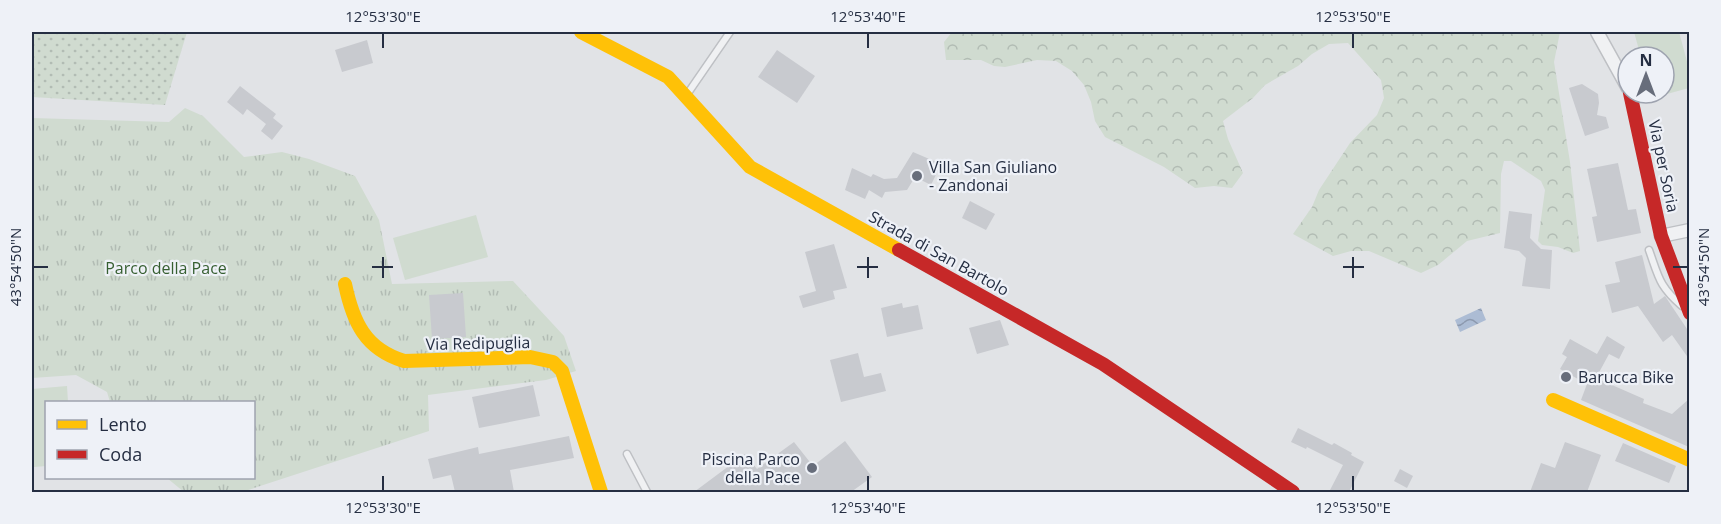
<svg xmlns="http://www.w3.org/2000/svg" width="1721" height="524" viewBox="0 0 1721 524" font-family="'Open Sans',sans-serif">
<style>
.grass{fill:url(#grass-dots)}
.forest{fill:url(#forest-crowns)}
.park{fill:url(#park-tufts)}
.garden{fill:#d0dbd0}
.water{fill:url(#water-waves)}
.building{fill:#c8cacf}
.lines{fill:none;stroke-linecap:round;stroke-linejoin:round}
.lane-casing{stroke:#bec0c4;stroke-width:9}
.street-casing{stroke:#bec0c4;stroke-width:15}
.lane{stroke:#f0f1f3;stroke-width:6}
.street{stroke:#f0f1f3;stroke-width:12}
.slow{stroke:#ffc107;stroke-width:14}
.jam{stroke:#c62828;stroke-width:14}
.ticks{fill:none;stroke:#252e42;stroke-width:2}
.poi-dot{fill:#676d7b;stroke:#eef1f7;stroke-width:2}
.labels{text-anchor:middle;stroke-width:4.5;stroke-linejoin:round;paint-order:stroke}
.street-label{font-size:16px;fill:#252e42;stroke:#eef1f7}
.poi-label{font-size:16px;fill:#252e42;stroke:#eef1f7;text-anchor:start}
.park-label{font-size:16px;fill:#365f31;stroke:#eef1f7}
.neatline{fill:none;stroke:#252e42;stroke-width:2}
.ticks-label{font-size:15px;text-anchor:middle;fill:#252e42}
</style>
<defs>
<pattern id="grass-dots" width="8" height="8" patternUnits="userSpaceOnUse" patternTransform="scale(1.5)"><rect width="8" height="8" fill="#d0dbd0"/><path d="M2 2h.1M6 6h.1" fill="none" stroke="#b2bcb4" stroke-width="1.8" stroke-linecap="round"/></pattern>
<pattern id="forest-crowns" width="20" height="18" patternUnits="userSpaceOnUse" patternTransform="scale(1.5)"><rect width="20" height="18" fill="#d0dbd0"/><path d="M2 6a3 3 0 1 1 6 0M12 15a3 3 0 1 1 6 0" fill="none" stroke="#b2bcb4"/></pattern>
<pattern id="park-tufts" width="24" height="20" patternUnits="userSpaceOnUse" patternTransform="scale(1.5)"><rect width="24" height="20" fill="#d0dbd0"/><path d="M3 7l-1-3M5 7V3M7 7l1-3M15 17l-1-3M17 17v-4M19 17l1-3" fill="none" stroke="#b2bcb4"/></pattern>
<pattern id="water-waves" width="16" height="10" patternUnits="userSpaceOnUse" patternTransform="scale(1.5)"><rect width="16" height="10" fill="#acbcd4"/><path d="M0 5q4-4 8 0t8 0" fill="none" stroke="#8c99ae"/></pattern>
</defs>
<rect width="100%" height="100%" fill="#e1e3e6"/>
<polygon class="grass" points="32,32 187,32 165,105 32,97"/>
<polygon class="forest" points="952,32 1560,32 1554,62 1570,162 1580,251 1573,253 1558,247 1542,245 1538,241 1545,190 1541,181 1511,161 1504,161 1501,174 1500,233 1467,241 1438,265 1421,273 1369,251 1351,251 1333,256 1293,234 1312,207 1319,190 1350,143 1377,115 1384,98 1381,80 1348,43 1329,44 1312,54 1298,66 1265,85 1253,98 1223,121 1228,139 1243,173 1232,188 1214,186 1195,188 1164,167 1105,137 1095,121 1091,102 1084,85 1072,71 1056,61 1037,60 1005,67 994,66 981,60 946,60 944,42"/>
<polygon class="park" points="185,108 203,116 244,157 282,152 309,159 355,176 379,220 392,284 513,281 564,336 576,371 546,380 428,395 429,431 242,492 184,492 167,478 254,478 254,402 110,402 107,392 76,375 32,378 32,118 169,122"/>
<g class="garden">
<polygon points="1634,32 1679,32 1689,69 1689,88 1652,98 1650,93 1664,93 1664,57 1641,57"/>
<polygon points="476,215 488,257 405,280 393,238"/>
<polygon points="67,386 68,402 46,402 46,466 34,467 32,438 32,389"/>
</g>
<polygon class="water" points="1481,308 1486,320 1460,332 1455,320"/>
<g class="building">
<polygon points="367,40 373,63 342,72 335,50"/>
<polygon points="777,50 815,76 797,103 758,77"/>
<polygon points="1582,84 1598,94 1599,103 1597,115 1606,117 1609,128 1585,136 1569,88"/>
<polygon points="240,86 276,114 273,118 283,126 272,140 261,131 266,124 247,109 243,115 227,102"/>
<polygon points="913,152 941,164 931,185 915,177 907,190 885,192 882,198 869,190 865,199 845,190 852,168 871,177 873,174 884,179 897,178"/>
<polygon points="1618,163 1628,210 1636,209 1641,233 1597,242 1592,217 1597,216 1587,169"/>
<polygon points="970,201 995,214 986,230 962,218"/>
<polygon points="1509,211 1532,214 1530,238 1541,249 1552,250 1550,289 1522,286 1526,258 1519,251 1504,248"/>
<polygon points="834,244 847,288 833,291 835,299 803,308 799,296 816,291 805,252"/>
<polygon points="1642,255 1654,304 1665,296 1689,332 1689,359 1672,335 1663,342 1638,306 1612,313 1605,285 1620,282 1615,262"/>
<polygon points="463,293 466,337 432,339 429,295"/>
<polygon points="902,303 903,308 918,305 923,329 887,337 881,308"/>
<polygon points="1000,320 1009,345 977,354 969,328"/>
<polygon points="1607,336 1625,347 1619,359 1609,354 1596,378 1644,399 1643,403 1672,414 1689,399 1689,447 1581,400 1587,384 1560,369 1567,357 1562,354 1570,339 1597,354"/>
<polygon points="858,353 864,377 881,373 886,391 841,402 830,360"/>
<polygon points="533,385 540,416 479,428 472,397"/>
<polygon points="1298,428 1332,445 1334,443 1352,453 1351,455 1364,462 1349,492 1329,492 1343,465 1307,447 1306,449 1291,442"/>
<polygon points="569,436 574,458 510,470 514,492 455,492 451,475 433,479 428,459 478,447 479,454"/>
<polygon points="845,441 872,477 851,492 694,492 745,454 757,469 794,442 813,466"/>
<polygon points="1565,442 1601,455 1587,492 1530,492 1541,463 1555,468"/>
<polygon points="1623,443 1676,466 1669,483 1615,461"/>
<polygon points="1400,469 1413,476 1407,488 1394,481"/>
</g>
<g class="lines">
<g class="lane-casing">
<g id="lane">
<polyline points="688,93 730,32"/>
<path d="M1649,250C1659,278 1659,286 1682,306"/>
<polyline points="627,454 647,492"/>
</g>
</g>
<g class="street-casing">
<g id="street">
<polyline points="1597,32 1628,88"/>
<polyline points="1661,236 1690,230"/>
</g>
</g>
<use href="#lane" class="lane"/>
<use href="#street" class="street"/>
<g class="slow">
<polyline points="581,32 668,77 750,167 899,250"/>
<path d="M345,284C353,322 365,349 404,361L530,357L553,362L562,371L601,492"/>
<polyline points="1553,400 1690,460"/>
</g>
<g class="jam">
<polyline points="1630,93 1661,236 1690,313"/>
<polyline points="899,250 1103,364 1293,492"/>
</g>
</g>
<path class="ticks" d="M383,33V48M868,33V48M1353,33V48M383,257V278M868,257V278M1353,257V278M33,267H48M372,267H393M857,267H878M1343,267H1364M1673,267H1688M383,476V491M868,476V491M1353,476V491"/>
<g class="poi-dot">
<circle cx="917" cy="176" r="6"/>
<circle cx="1566" cy="377" r="6"/>
<circle cx="812" cy="468" r="6"/>
</g>
<g class="labels">
<g class="street-label">
<text transform="translate(1664 166) rotate(78)" y="6">Via per Soria</text>
<text transform="translate(939 253) rotate(29)" y="6">Strada di San Bartolo</text>
<text transform="translate(478 343) rotate(-1)" y="6">Via Redipuglia</text>
</g>
<g class="poi-label">
<text x="929" y="173">Villa San Giuliano<tspan x="929" dy="18">- Zandonai</tspan></text>
<text x="1578" y="383">Barucca Bike</text>
<text x="800" y="465" text-anchor="end">Piscina Parco<tspan x="800" dy="18">della Pace</tspan></text>
</g>
<g class="park-label">
<text x="166" y="274">Parco della Pace</text>
</g>
</g>
<rect width="1721" height="524" fill="none" stroke="#eef1f7" stroke-width="66"/>
<rect x="45" y="401" width="210" height="78" fill="#eef1f7" stroke="#9ea3af" stroke-width="1.5"/>
<rect x="57" y="420" width="30" height="9" fill="#ffc107" stroke="#9ea3af" stroke-width="1.5"/>
<text x="99" y="431" font-size="18" fill="#252e42">Lento</text>
<rect x="57" y="450" width="30" height="9" fill="#c62828" stroke="#9ea3af" stroke-width="1.5"/>
<text x="99" y="461" font-size="18" fill="#252e42">Coda</text>
<g transform="translate(1646 75)"><circle r="28" fill="#eef1f7" stroke="#9ea3af" stroke-width="1.5"/>
<path d="M0-4.5L10 22L0 15L-10 22Z" fill="#676d7b"/>
<text y="-9" font-size="16" font-weight="bold" text-anchor="middle" fill="#252e42">N</text>
</g>
<rect x="33" y="33" width="1655" height="458" class="neatline"/>
<g class="ticks-label">
<text x="383" y="22">12°53'30"E</text>
<text x="868" y="22">12°53'40"E</text>
<text x="1353" y="22">12°53'50"E</text>
<text transform="translate(16 267) rotate(-90)" y="5">43°54'50"N</text>
<text transform="translate(1704 267) rotate(-90)" y="5">43°54'50"N</text>
<text x="383" y="513">12°53'30"E</text>
<text x="868" y="513">12°53'40"E</text>
<text x="1353" y="513">12°53'50"E</text>
</g>
</svg>
